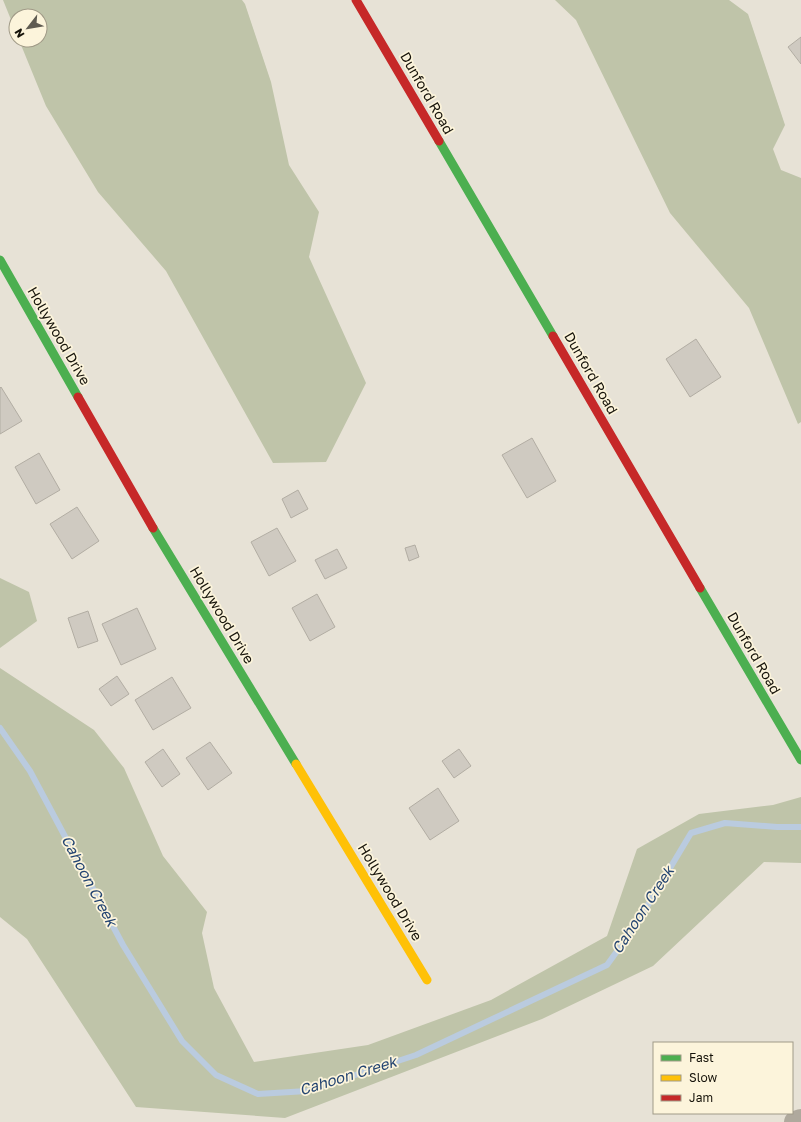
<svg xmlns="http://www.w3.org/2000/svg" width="801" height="1122" viewBox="0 0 801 1122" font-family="'Golos Text',sans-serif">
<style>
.forest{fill:#bfc4a9}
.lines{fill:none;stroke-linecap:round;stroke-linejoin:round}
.stream{stroke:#bacbdf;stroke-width:6}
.building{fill:#cfcac1;stroke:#b2ada3}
.street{stroke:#afa99d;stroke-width:22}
.fast{stroke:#4caf50;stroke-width:9}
.slow{stroke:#ffc107;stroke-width:9}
.jam{stroke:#c62828;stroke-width:9}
.labels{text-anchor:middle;stroke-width:3.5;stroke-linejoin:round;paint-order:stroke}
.street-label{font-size:14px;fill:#16130a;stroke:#fcf4db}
.water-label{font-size:15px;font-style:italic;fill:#234471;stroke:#fcf4db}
</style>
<rect width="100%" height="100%" fill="#e7e2d6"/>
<g class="forest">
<polygon points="3,0 242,0 245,4 271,82 289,165 319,212 309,257 366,383 326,462 273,463 166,271 98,192 46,106 19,40 40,40 40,16 16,16 16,32"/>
<polygon points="555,0 729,0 748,14 785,125 773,149 781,170 801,178 801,422 798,424 749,308 670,213 576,20"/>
<polygon points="0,578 29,592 37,621 0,648"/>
<polygon points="0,668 94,730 124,768 163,856 207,912 202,933 214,988 254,1062 368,1045 491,1000 607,936 637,849 699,814 773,805 801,797 801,863 764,862 653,966 542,1019 285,1118 136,1107 27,939 0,917"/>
</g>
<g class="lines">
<polyline class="stream" points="0,728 30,771 123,945 182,1041 216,1075 258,1094 307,1091 416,1055 607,965 636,925 691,833 725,823 777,827 801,827"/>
</g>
<g class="building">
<polygon points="801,37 801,64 788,47"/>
<polygon points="696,339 721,377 690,397 666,359"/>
<polygon points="1,387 22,421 0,434 0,388"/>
<polygon points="532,438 556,481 527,498 502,455"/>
<polygon points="39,453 60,490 36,504 15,467"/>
<polygon points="298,490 308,509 291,518 282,499"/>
<polygon points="77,507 99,541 72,559 50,524"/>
<polygon points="277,528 296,561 269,576 251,542"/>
<polygon points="415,545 419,557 409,561 405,548"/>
<polygon points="337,549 347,568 325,579 315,560"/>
<polygon points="317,594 335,627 310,641 292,608"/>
<polygon points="137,608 156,649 121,665 102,624"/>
<polygon points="88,611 98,641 78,648 68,618"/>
<polygon points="117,676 129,694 111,706 99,689"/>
<polygon points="172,677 191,708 153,730 135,700"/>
<polygon points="210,742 232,773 208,790 186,758"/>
<polygon points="163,749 180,774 162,787 145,762"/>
<polygon points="459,749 471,766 454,778 442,761"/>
<polygon points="438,788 459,821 430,840 409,808"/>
</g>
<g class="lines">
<polyline class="street" points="795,1122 801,1120"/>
<g class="fast">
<polyline points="439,141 553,336"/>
<polyline points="0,260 78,397"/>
<polyline points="153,528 296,764"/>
<polyline points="700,588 801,760"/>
</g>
<polyline class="slow" points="296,764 427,980"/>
<g class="jam">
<polyline points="356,0 439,141"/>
<polyline points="553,336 700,588"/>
<polyline points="78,397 153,528"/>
</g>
</g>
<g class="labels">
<g class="street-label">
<text transform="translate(427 93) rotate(60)" y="5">Dunford Road</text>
<text transform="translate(59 336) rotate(60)" y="5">Hollywood Drive</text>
<text transform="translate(591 373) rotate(60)" y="5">Dunford Road</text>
<text transform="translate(222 615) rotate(59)" y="5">Hollywood Drive</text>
<text transform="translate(754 653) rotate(60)" y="5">Dunford Road</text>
<text transform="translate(390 892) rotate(59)" y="5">Hollywood Drive</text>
</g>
<g class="water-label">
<text transform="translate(89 881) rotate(62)" y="5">Cahoon Creek</text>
<text transform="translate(643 910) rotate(-57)" y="5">Cahoon Creek</text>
<text transform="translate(348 1076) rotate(-17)" y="5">Cahoon Creek</text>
</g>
</g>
<rect x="653" y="1042" width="140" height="72" fill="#fcf4db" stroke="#a09a87"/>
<rect x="661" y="1055" width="20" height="6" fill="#4caf50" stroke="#a09a87"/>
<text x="689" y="1062" font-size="12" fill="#16130a">Fast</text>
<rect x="661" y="1075" width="20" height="6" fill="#ffc107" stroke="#a09a87"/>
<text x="689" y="1082" font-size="12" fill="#16130a">Slow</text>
<rect x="661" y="1095" width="20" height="6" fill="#c62828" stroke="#a09a87"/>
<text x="689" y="1102" font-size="12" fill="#16130a">Jam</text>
<g transform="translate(28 28) rotate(239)"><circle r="19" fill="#fcf4db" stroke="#a09a87"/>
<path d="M0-3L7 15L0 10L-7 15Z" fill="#5f5b51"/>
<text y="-6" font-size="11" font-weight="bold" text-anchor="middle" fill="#16130a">N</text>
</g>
</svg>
